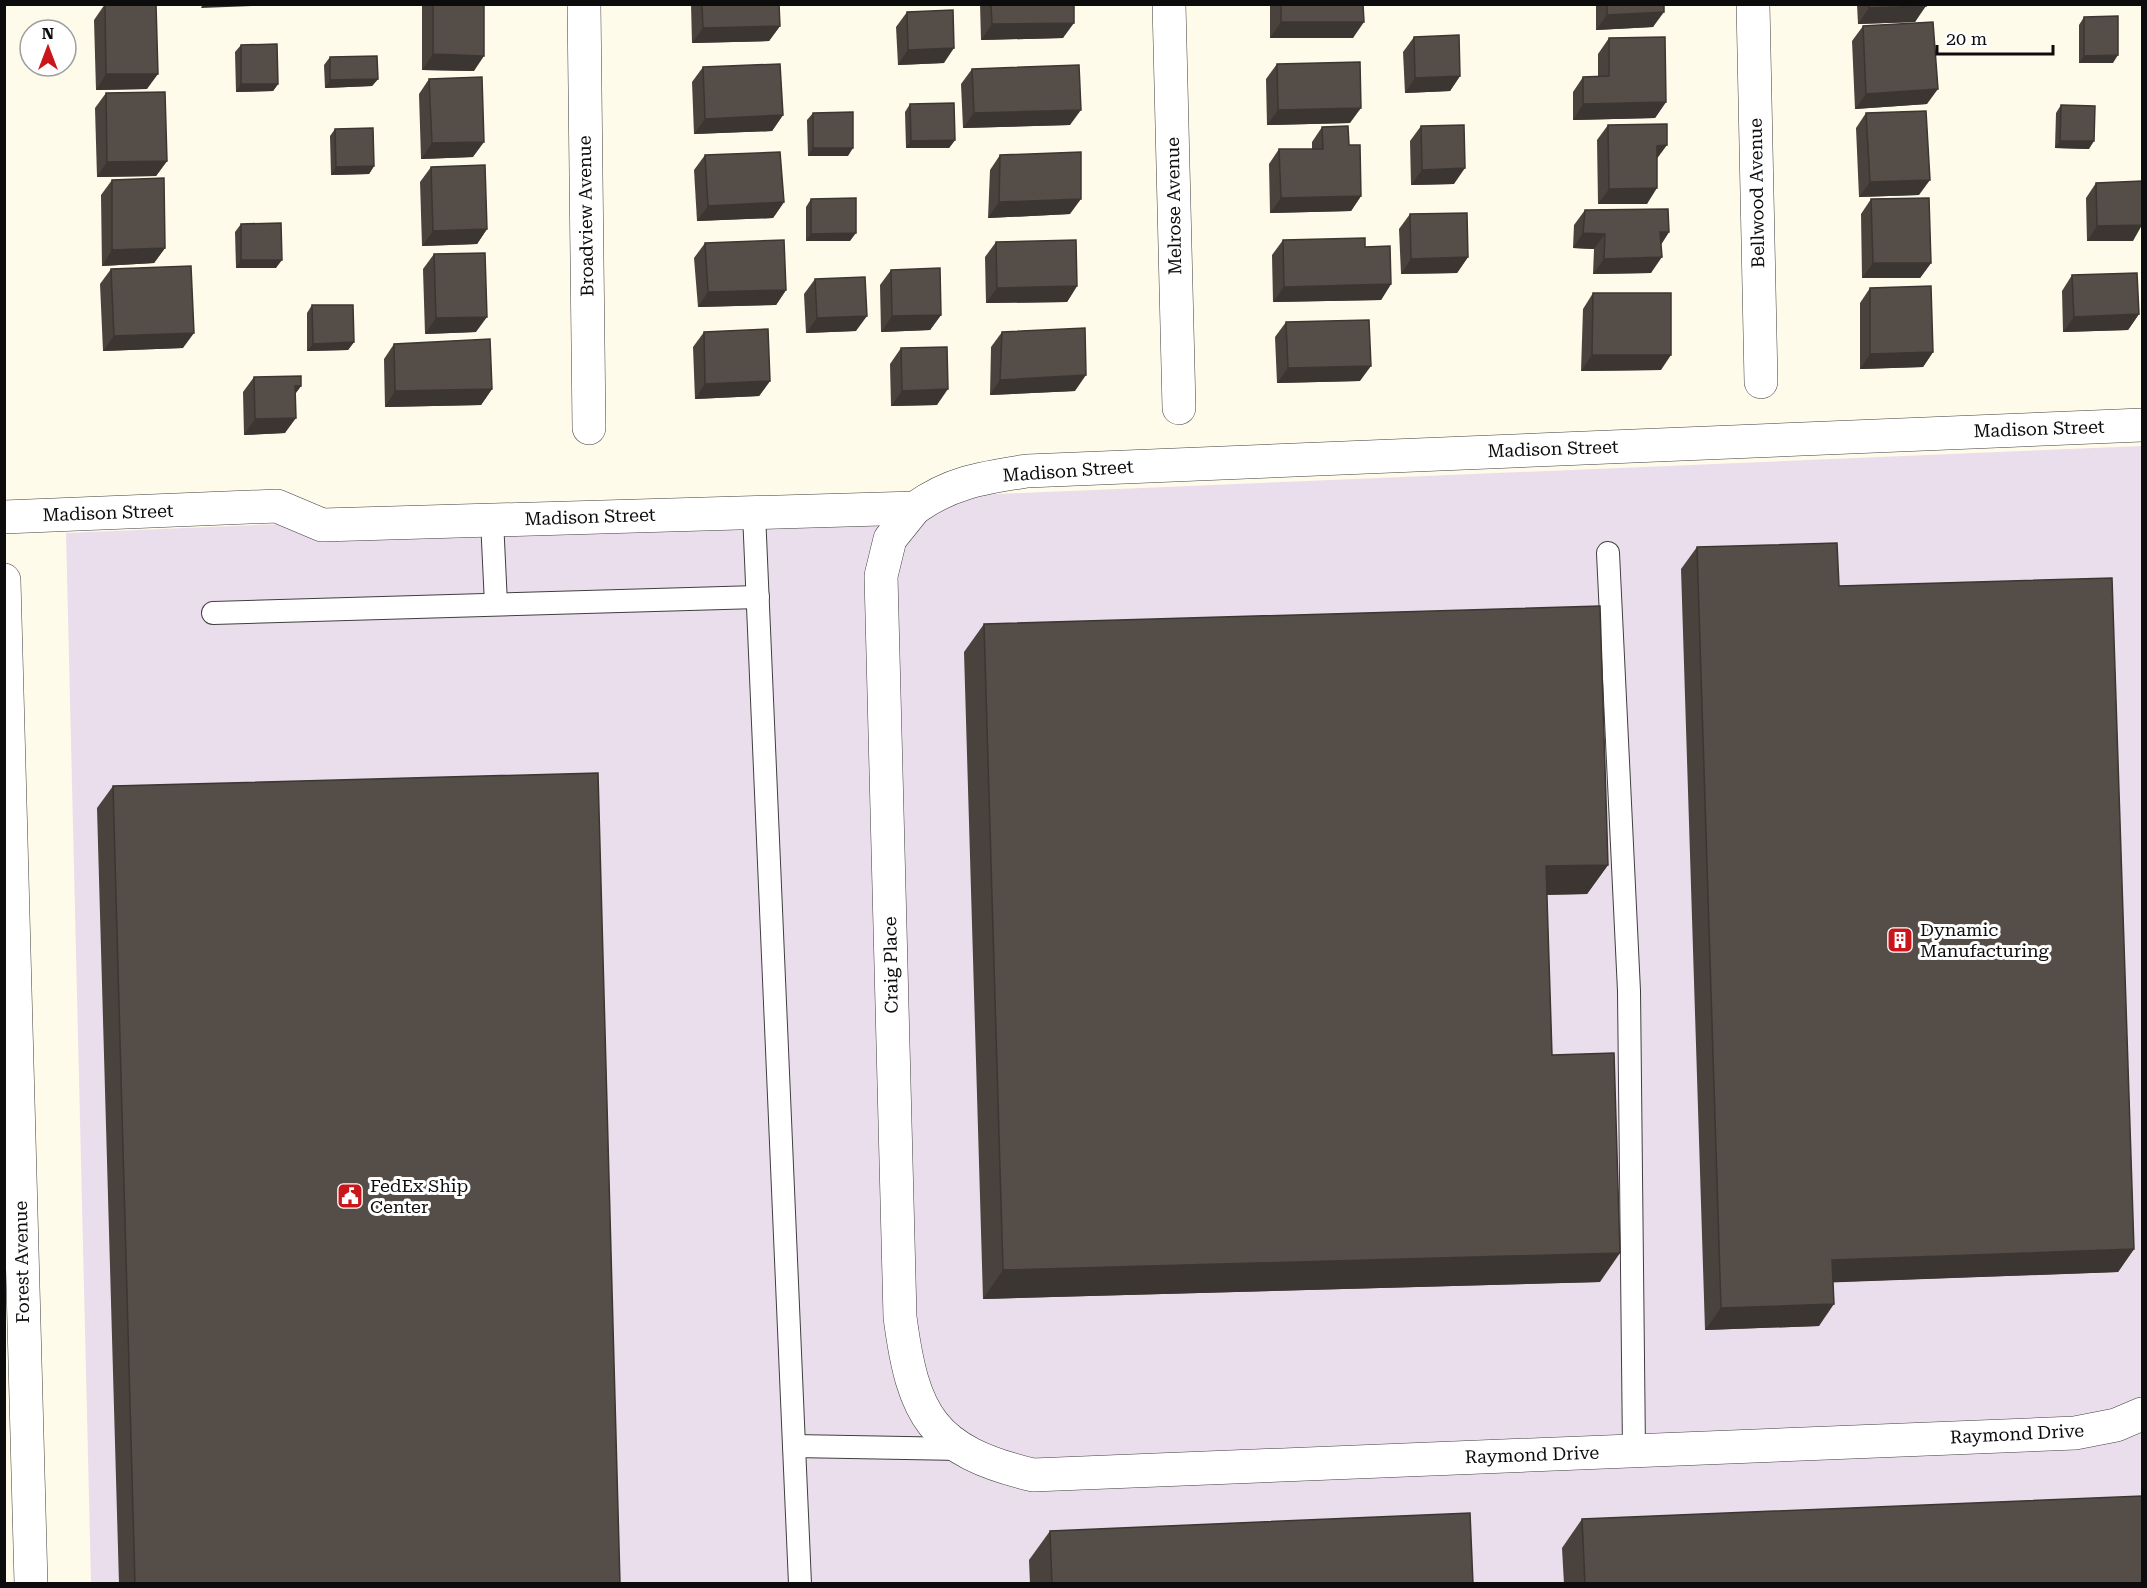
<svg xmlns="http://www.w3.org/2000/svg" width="2147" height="1588" viewBox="0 0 2147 1588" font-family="'Roboto Serif',serif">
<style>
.industrial{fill:#ebdeec}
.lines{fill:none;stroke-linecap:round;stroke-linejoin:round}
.service-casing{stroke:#3f3f3f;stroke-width:24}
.minor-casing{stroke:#3f3f3f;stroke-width:34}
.tertiary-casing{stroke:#3f3f3f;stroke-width:34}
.service{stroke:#fff;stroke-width:22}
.minor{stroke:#fff;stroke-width:33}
.tertiary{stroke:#fff;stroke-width:33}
.wall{fill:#49423d}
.shaded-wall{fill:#3c3632}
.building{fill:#554d47;stroke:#3c3632;stroke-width:1.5}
.labels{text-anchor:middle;stroke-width:6;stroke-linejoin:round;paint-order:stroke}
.street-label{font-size:18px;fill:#0c0c0c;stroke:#fff}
.poi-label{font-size:18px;fill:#0c0c0c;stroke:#fff;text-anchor:start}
</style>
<rect width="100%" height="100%" fill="#fffbea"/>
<polygon class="industrial" points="2142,446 2142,1583 91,1583 66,533"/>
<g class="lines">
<g class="service-casing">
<g id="service">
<polyline points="754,513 794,1446"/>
<polyline points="492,520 496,604"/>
<polyline points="1608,553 1629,991 1634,1451"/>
<polyline points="213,613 758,597"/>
<polyline points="800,1584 794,1446 961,1449"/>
</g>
</g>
<g class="minor-casing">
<g id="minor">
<polyline points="584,4 589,428"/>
<polyline points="1169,4 1179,408"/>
<polyline points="1753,4 1761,382"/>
<path d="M915,508L890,539L881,576L900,1317C913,1416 932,1451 1033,1475L2075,1433L2116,1425L2142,1414"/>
<polyline points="4,580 31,1584"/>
</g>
</g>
<g class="tertiary-casing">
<path id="tertiary" d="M4,517L277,506L322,525L915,508C952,482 982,478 1027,471L2142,425"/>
</g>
<use href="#service" class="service"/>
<use href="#minor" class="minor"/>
<use href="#tertiary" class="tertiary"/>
</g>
<g class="wall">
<polygon points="105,4 147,89 96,90 94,20"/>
<polygon points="422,4 484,4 474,71 422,70"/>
<polygon points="691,4 779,4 780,26 769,41 692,43"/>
<polygon points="980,4 1074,4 1063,38 981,40"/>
<polygon points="1270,4 1363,4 1353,38 1270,38"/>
<polygon points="1596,4 1664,4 1653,27 1596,30"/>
<polygon points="1857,4 1925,4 1915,22 1858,24"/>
<polygon points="907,12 944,63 898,65 896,27"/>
<polygon points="2084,17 2113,63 2079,63 2079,25"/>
<polygon points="1863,26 1927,104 1855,109 1852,41"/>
<polygon points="1414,37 1460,76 1450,91 1405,93 1403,52"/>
<polygon points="1609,38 1666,102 1655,118 1573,120 1573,92 1583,77 1598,76 1598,54"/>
<polygon points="241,45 278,84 273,91 236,92 235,52"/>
<polygon points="330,57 378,79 372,86 325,88 324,65"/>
<polygon points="1277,64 1350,123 1267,125 1266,79"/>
<polygon points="703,67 783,115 772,131 694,134 692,82"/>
<polygon points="972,69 1070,125 963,128 961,84"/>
<polygon points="429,79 473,157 421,159 419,94"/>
<polygon points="106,93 167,161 156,176 97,177 95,108"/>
<polygon points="910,104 955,140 949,148 906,148 905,112"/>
<polygon points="2061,105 2089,149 2055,148 2056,113"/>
<polygon points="813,113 848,156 808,156 807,120"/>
<polygon points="1866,113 1919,195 1859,197 1856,128"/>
<polygon points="1608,125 1657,159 1647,204 1598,204 1597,140"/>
<polygon points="1421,126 1454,184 1411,185 1410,141"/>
<polygon points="1322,127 1349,145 1361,196 1351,211 1270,213 1269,164 1279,149 1312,149 1312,142"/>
<polygon points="335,129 374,166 369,174 331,175 330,136"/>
<polygon points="705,155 784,202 773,218 697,221 694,170"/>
<polygon points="1000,155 1070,214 988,218 990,170"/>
<polygon points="431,167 487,229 477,244 422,246 420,182"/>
<polygon points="112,180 165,248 154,263 102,266 101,195"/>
<polygon points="2096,183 2133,241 2087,241 2086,198"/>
<polygon points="811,199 850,241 806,241 806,207"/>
<polygon points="1871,199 1931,263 1920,278 1862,278 1861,214"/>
<polygon points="1585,210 1669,232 1661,244 1651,273 1593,274 1594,249 1573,248 1574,225"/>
<polygon points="1410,214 1468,257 1457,273 1401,274 1399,229"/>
<polygon points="241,224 276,268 236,268 235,232"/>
<polygon points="1283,240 1365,247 1391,284 1381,300 1273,302 1272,255"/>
<polygon points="996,242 1077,286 1067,302 986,303 985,257"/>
<polygon points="705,243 786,290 776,305 698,307 694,258"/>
<polygon points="434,254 476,332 425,334 423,269"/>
<polygon points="111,269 183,348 103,351 100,284"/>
<polygon points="891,270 941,315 930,330 881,332 880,285"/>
<polygon points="2072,275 2139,314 2128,330 2063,332 2062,291"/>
<polygon points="815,279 856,331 806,333 804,294"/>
<polygon points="1870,288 1933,352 1923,367 1860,369 1860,303"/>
<polygon points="1593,293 1661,370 1581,371 1583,309"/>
<polygon points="312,305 354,342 348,350 307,351 307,313"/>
<polygon points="1286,322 1360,381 1277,383 1275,337"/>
<polygon points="704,332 770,381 759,396 695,399 693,347"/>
<polygon points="1002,332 1075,391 990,395 991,347"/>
<polygon points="394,344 492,389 481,405 385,407 384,359"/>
<polygon points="901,348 937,405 891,406 890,364"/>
<polygon points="254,377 301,386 295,394 285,433 244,435 243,392"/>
<polygon points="1697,547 1839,586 2134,1249 2118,1272 1833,1282 1819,1326 1705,1330 1681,569"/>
<polygon points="984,624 1608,865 1587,894 1547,895 1552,1055 1600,1282 983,1299 964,652"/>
<polygon points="113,786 620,1584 119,1584 97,808"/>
<polygon points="1582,1519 2142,1584 1564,1584 1562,1548"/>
<polygon points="1050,1531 1473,1584 1030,1584 1029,1560"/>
</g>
<g class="shaded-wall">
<polygon points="203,4 253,4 252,6 201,8"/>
<polygon points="1926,6 1915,22 1858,24 1869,8"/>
<polygon points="1664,12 1653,27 1596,30 1607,15"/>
<polygon points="1281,22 1364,22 1353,38 1270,38"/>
<polygon points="1074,23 1063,38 981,40 992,24"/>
<polygon points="780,26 769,41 692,43 703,28"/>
<polygon points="954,48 944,63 898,65 908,50"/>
<polygon points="433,54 484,56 474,71 422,70"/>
<polygon points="2118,55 2113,63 2079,63 2084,56"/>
<polygon points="106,74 158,74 147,89 96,90"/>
<polygon points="1460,76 1450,91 1405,93 1415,78"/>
<polygon points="378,79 372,86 325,88 330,80"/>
<polygon points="241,84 278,84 273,91 236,92"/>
<polygon points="1938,89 1927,104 1855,109 1866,94"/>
<polygon points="1666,102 1655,118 1573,120 1583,104"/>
<polygon points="1361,108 1350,123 1267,125 1278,110"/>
<polygon points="1081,110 1070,125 963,128 974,113"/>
<polygon points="783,115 772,131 694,134 705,119"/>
<polygon points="955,140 949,148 906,148 911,141"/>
<polygon points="2060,141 2094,141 2089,149 2055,148"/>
<polygon points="484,142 473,157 421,159 432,143"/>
<polygon points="1667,145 1656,160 1657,146"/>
<polygon points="813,148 853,148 848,156 808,156"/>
<polygon points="167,161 156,176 97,177 107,162"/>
<polygon points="374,166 369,174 331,175 336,167"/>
<polygon points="1465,168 1454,184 1411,185 1422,170"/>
<polygon points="1930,180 1919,195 1859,197 1870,182"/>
<polygon points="1657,188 1647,204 1598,204 1609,189"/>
<polygon points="1361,196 1351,211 1270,213 1281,198"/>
<polygon points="1081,199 1070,214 988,218 999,202"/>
<polygon points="784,202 773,218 697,221 708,206"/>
<polygon points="2142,225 2133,241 2087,241 2097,226"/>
<polygon points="487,229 477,244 422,246 433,231"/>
<polygon points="1660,232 1669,232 1659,248"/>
<polygon points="856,233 850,241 806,241 811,234"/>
<polygon points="1583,233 1605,234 1594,249 1573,248"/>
<polygon points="165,248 154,263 102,266 112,250"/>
<polygon points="1468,257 1457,273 1401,274 1411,259"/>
<polygon points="1662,257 1651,273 1593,274 1604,259"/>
<polygon points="241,260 282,260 276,268 236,268"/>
<polygon points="1873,263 1931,263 1920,278 1862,278"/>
<polygon points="1391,284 1381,300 1273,302 1284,287"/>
<polygon points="1077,286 1067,302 986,303 997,288"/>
<polygon points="786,290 776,305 698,307 708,292"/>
<polygon points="2139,314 2128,330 2063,332 2074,317"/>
<polygon points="941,315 930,330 881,332 892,316"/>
<polygon points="867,316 856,331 806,333 817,318"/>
<polygon points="487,317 476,332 425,334 436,318"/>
<polygon points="194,333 183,348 103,351 114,336"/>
<polygon points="354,342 348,350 307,351 313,344"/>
<polygon points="1933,352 1923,367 1860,369 1870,354"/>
<polygon points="1592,355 1671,355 1661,370 1581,371"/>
<polygon points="1371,366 1360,381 1277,383 1288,368"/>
<polygon points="1086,375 1075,391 990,395 1000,380"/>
<polygon points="770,381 759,396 695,399 705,384"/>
<polygon points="295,386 301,386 290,401"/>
<polygon points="492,389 481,405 385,407 395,391"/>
<polygon points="948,389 937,405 891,406 902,391"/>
<polygon points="296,418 285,433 244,435 255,419"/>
<polygon points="1608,865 1587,894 1526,895 1546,866"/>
<polygon points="2134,1249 2118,1272 1817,1283 1832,1260"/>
<polygon points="1620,1253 1600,1282 983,1299 1003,1270"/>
<polygon points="1834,1304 1819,1326 1705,1330 1721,1308"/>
</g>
<g class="building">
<polygon points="105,4 156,4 158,74 106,74"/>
<polygon points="433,4 484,4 484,56 433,54"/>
<polygon points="702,4 779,4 780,26 703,28"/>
<polygon points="991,4 1074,4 1074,23 992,24"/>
<polygon points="1281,4 1363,4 1364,22 1281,22"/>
<polygon points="1607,4 1664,4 1664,12 1607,15"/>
<polygon points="1868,4 1925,4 1926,6 1869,8"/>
<polygon points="953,10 954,48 908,50 907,12"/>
<polygon points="2118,16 2118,55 2084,56 2084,17"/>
<polygon points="1933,22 1938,89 1866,94 1863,26"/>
<polygon points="1459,35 1460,76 1415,78 1414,37"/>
<polygon points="1665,37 1666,102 1583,104 1583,77 1609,76 1609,38"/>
<polygon points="277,44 278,84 241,84 241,45"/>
<polygon points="377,56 378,79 330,80 330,57"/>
<polygon points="1360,62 1361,108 1278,110 1277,64"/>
<polygon points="780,64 783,115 705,119 703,67"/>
<polygon points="1079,65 1081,110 974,113 972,69"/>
<polygon points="482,77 484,142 432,143 429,79"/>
<polygon points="165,92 167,161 107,162 106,93"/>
<polygon points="954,103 955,140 911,141 910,104"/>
<polygon points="2061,105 2095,106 2094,141 2060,141"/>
<polygon points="1926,111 1930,180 1870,182 1866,113"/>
<polygon points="853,112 853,148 813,148 813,113"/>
<polygon points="1667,124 1667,145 1657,146 1657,188 1609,189 1608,125"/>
<polygon points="1464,125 1465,168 1422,170 1421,126"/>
<polygon points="1348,126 1349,145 1360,145 1361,196 1281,198 1279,149 1323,149 1322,127"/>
<polygon points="373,128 374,166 336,167 335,129"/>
<polygon points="780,152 784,202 708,206 705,155"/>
<polygon points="1081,152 1081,199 999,202 1000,155"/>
<polygon points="485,165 487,229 433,231 431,167"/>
<polygon points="164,178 165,248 112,250 112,180"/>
<polygon points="2142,181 2142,225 2097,226 2096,183"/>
<polygon points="856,198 856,233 811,234 811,199"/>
<polygon points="1929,198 1931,263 1873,263 1871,199"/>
<polygon points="1668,209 1669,232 1660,232 1662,257 1604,259 1605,234 1583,233 1585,210"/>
<polygon points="1467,213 1468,257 1411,259 1410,214"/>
<polygon points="281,223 282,260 241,260 241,224"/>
<polygon points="1365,238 1365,247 1390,246 1391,284 1284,287 1283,240"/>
<polygon points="784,240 786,290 708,292 705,243"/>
<polygon points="1076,240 1077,286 997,288 996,242"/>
<polygon points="485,253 487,317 436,318 434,254"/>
<polygon points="191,266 194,333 114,336 111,269"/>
<polygon points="940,268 941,315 892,316 891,270"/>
<polygon points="2137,273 2139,314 2074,317 2072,275"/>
<polygon points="865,277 867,316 817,318 815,279"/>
<polygon points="1931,286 1933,352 1870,354 1870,288"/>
<polygon points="1593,293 1671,293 1671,355 1592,355"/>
<polygon points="312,305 353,305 354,342 313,344"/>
<polygon points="1369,320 1371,366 1288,368 1286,322"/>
<polygon points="1085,328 1086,375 1000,380 1002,332"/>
<polygon points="768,329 770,381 705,384 704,332"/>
<polygon points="490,339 492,389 395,391 394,344"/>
<polygon points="947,347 948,389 902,391 901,348"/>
<polygon points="301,376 301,386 295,386 296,418 255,419 254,377"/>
<polygon points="1837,543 1839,586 2112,578 2134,1249 1832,1260 1834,1304 1721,1308 1697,547"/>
<polygon points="1600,606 1608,865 1546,866 1552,1055 1614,1053 1620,1253 1003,1270 984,624"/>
<polygon points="598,773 620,1584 135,1584 113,786"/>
<polygon points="2142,1496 2142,1584 1585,1584 1582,1519"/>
<polygon points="1470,1513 1473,1584 1052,1584 1050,1531"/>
</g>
<defs>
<g id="building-square" transform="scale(1.35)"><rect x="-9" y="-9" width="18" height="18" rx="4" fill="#c9161b" stroke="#fff"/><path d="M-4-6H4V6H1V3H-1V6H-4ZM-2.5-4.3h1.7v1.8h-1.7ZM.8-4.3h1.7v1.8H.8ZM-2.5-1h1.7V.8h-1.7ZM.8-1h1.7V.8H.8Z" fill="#fff"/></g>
<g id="civic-square" transform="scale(1.35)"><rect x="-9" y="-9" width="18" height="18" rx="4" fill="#c9161b" stroke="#fff"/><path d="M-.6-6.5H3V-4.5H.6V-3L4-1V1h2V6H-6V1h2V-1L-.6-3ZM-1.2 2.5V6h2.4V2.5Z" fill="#fff"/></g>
</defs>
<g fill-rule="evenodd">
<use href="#building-square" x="1900" y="940"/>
<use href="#civic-square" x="350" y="1196"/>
</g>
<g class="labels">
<g class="street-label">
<text transform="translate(1757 193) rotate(-91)" y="6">Bellwood Avenue</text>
<text transform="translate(1174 206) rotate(-91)" y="6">Melrose Avenue</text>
<text transform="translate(586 216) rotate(-91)" y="6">Broadview Avenue</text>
<text transform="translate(2039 429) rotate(-2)" y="6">Madison Street</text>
<text transform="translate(1553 449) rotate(-2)" y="6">Madison Street</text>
<text transform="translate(1068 471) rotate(-4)" y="6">Madison Street</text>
<text transform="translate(108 513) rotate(-2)" y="6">Madison Street</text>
<text transform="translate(590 517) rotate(-2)" y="6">Madison Street</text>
<text transform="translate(891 965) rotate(-91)" y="6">Craig Place</text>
<text transform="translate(22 1262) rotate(-91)" y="6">Forest Avenue</text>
<text transform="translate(2017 1434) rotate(-3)" y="6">Raymond Drive</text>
<text transform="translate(1532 1455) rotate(-2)" y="6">Raymond Drive</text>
</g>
<g class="poi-label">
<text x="1920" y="936">Dynamic<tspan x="1920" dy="21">Manufacturing</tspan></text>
<text x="370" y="1192">FedEx Ship<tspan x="370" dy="21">Center</tspan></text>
</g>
</g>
<rect width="2147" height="1588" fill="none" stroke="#0c0c0c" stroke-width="12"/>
<g transform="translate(48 48)"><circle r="28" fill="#ffffff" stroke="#9e9e9e" stroke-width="1.5"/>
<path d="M0-4.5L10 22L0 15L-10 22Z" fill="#c9161b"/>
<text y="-9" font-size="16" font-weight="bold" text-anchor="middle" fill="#0c0c0c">N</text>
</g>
<path d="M1937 45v9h116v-9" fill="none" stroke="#0c0c0c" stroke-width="3"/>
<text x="1946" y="45" font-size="18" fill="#0c0c0c" stroke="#ffffff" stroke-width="4.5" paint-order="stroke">20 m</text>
</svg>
